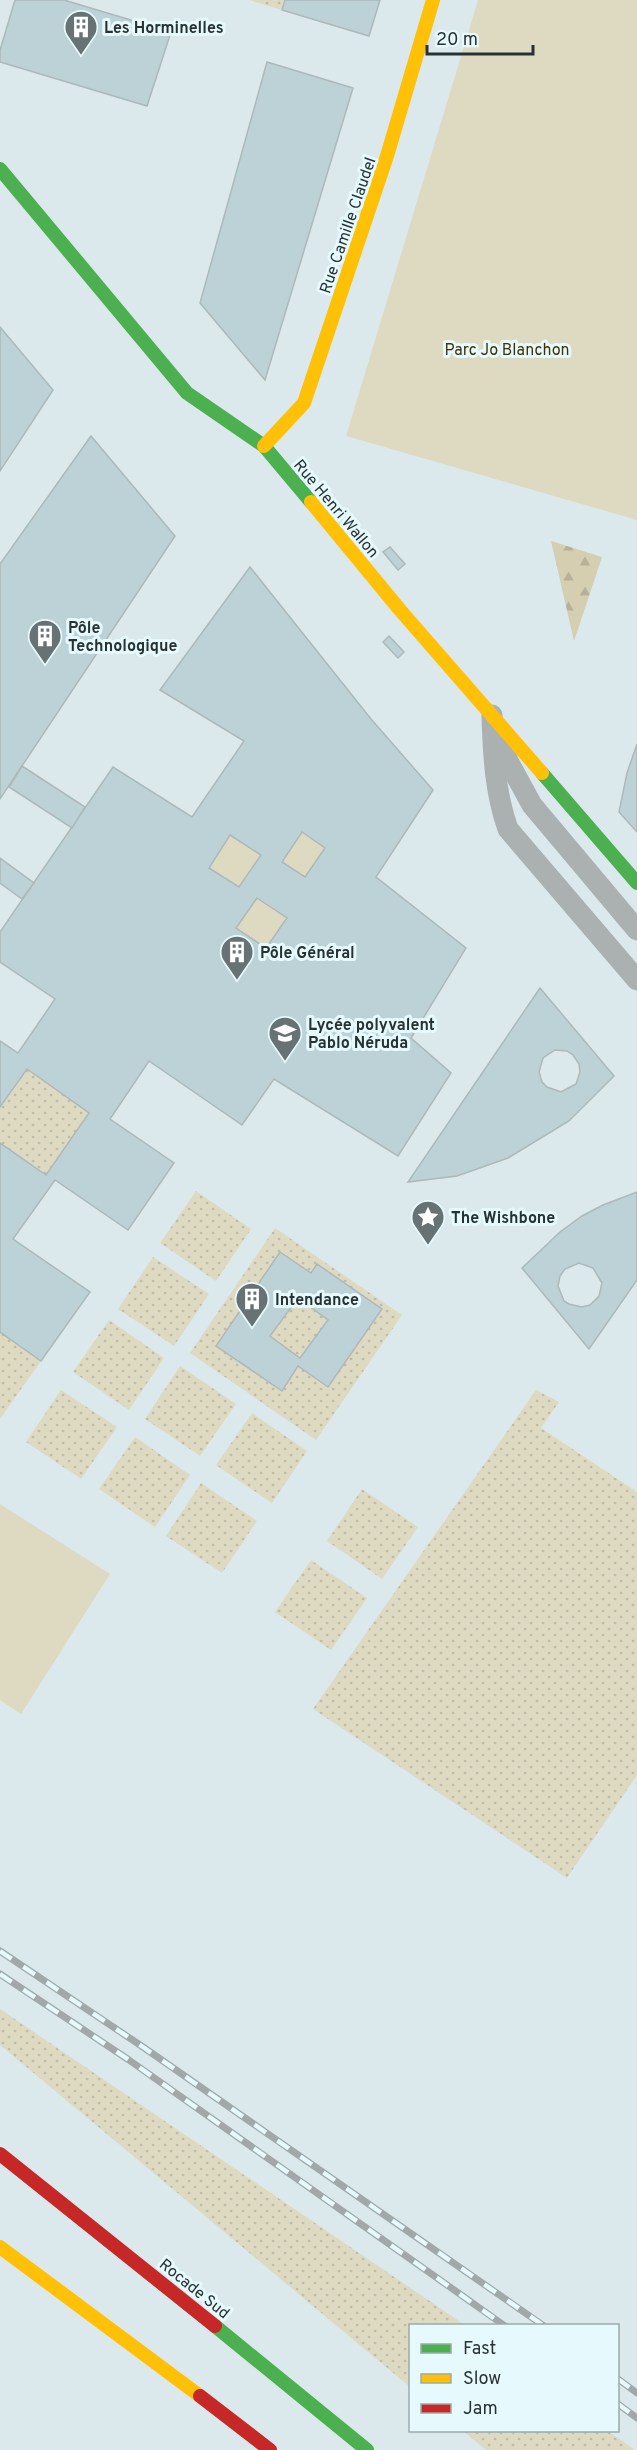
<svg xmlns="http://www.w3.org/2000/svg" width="637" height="2450" viewBox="0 0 637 2450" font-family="Overpass,sans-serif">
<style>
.grass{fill:url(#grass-dots);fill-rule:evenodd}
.forest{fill:url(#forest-firs)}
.green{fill:#dedac2}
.building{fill:#bdd2d6;stroke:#adb8b9;stroke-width:1.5;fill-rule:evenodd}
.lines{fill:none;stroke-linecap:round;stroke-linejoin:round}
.lane{stroke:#abb0b1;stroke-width:21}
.fast{stroke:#4caf50;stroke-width:14}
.slow{stroke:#ffc107;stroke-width:14}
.jam{stroke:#c62828;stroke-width:14}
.rail-casing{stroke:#a1a8aa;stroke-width:7}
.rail{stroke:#e6fafe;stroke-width:4.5;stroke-dasharray:14;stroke-linecap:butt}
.labels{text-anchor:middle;stroke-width:6;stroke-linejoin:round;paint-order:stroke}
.poi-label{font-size:16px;font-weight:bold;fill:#283233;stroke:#e6fafe;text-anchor:start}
.street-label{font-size:16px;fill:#283233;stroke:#e6fafe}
.park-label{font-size:16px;fill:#423101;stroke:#e6fafe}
</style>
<defs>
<pattern id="grass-dots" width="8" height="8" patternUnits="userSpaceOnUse" patternTransform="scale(1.5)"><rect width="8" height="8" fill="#dedac2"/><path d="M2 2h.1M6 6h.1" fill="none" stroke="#bebca7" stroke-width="1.8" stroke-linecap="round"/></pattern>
<pattern id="forest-firs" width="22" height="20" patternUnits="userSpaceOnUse" patternTransform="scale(1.5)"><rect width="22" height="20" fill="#d5ceb0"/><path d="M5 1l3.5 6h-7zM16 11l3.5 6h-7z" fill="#b7b198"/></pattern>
</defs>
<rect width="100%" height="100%" fill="#dbe9ec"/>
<g class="grass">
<polygon points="249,0 285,0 282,10"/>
<polygon points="27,1069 89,1113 46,1175 0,1143 0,1107"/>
<polygon points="196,1191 251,1229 216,1281 160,1243"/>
<path d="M275,1228L402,1315L316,1440L190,1353ZM280,1252L311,1273L317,1264L381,1309L328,1387L298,1366L281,1391L216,1346Z"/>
<polygon points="153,1257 209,1294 174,1346 118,1309"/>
<polygon points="298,1298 328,1320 300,1358 270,1336"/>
<polygon points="109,1320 164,1358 129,1410 73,1372"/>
<polygon points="0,1332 41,1361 0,1419"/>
<polygon points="180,1366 236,1404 200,1456 145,1419"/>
<polygon points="61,1390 117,1427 81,1479 26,1442"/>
<polygon points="536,1390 559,1402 541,1428 637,1492 637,1775 567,1878 313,1709"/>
<polygon points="252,1413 307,1451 272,1503 216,1465"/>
<polygon points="135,1437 190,1475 155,1527 99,1489"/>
<polygon points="201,1483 257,1521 222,1573 166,1536"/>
<polygon points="362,1489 418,1527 382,1579 327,1541"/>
<polygon points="311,1560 367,1598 331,1650 275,1612"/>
<polygon points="0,2009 465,2325 410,2326 410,2387 0,2045"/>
<polygon points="463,2431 608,2431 635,2450 486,2450"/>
</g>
<polygon class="forest" points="551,541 602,557 574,641"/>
<g class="green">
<polygon points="478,0 637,0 637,520 346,436"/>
<polygon points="302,832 325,848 305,877 282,862"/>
<polygon points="230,835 261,855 239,887 209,868"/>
<polygon points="257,898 287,918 266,948 236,928"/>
<polygon points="0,1504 110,1574 21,1714 0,1700"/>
</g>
<g class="building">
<polygon points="15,0 64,0 171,32 147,106 0,62 0,50"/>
<polygon points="285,0 380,0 369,36 282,10"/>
<polygon points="267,62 353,88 265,380 200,303"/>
<polygon points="0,327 53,390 0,471"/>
<polygon points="91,436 175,536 0,799 0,564"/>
<polygon points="390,547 405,564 398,570 383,552"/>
<path d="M250,567L371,719L433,790L376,877L466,948L411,1038L451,1073L398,1156L274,1079L242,1125L149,1061L110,1119L174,1163L128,1230L55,1180L13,1239L90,1292L41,1361L0,1332V1143L46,1175L89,1113L27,1069L0,1107V1041L18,1053L55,999L0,962V932L113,767L192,817L244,741L160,690ZM302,832L325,848L305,877L282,862ZM230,835L261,855L239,887L209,868ZM257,898L287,918L266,948L236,928Z"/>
<polygon points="389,636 404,652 398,658 383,642"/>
<polygon points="637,744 637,832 619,812 627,773"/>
<polygon points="22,766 85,807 72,828 9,787"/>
<polygon points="0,858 34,883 22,899 0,883"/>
<path d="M540,988L614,1076L569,1121L508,1158L457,1176L408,1182ZM555,1050L567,1051L573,1055L579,1064L580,1072L576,1084L561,1092L547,1087L542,1082L539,1072L543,1058Z"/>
<path d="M637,1192V1280L589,1349L522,1268L560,1232L582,1216L603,1205ZM579,1263L593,1268L602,1283L599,1296L590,1305L582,1307L569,1304L564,1301L558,1286L560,1276L565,1269Z"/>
<path d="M280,1252L311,1273L317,1264L382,1309L328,1387L298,1366L282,1391L216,1346ZM298,1298L328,1320L300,1358L270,1336Z"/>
</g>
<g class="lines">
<g class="lane">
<path d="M492,715C493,753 495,793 508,829L637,980"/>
<polyline points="500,737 508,761 532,805 637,930"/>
</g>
<g class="fast">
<polyline points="0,169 187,393 264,446 311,502"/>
<polyline points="542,773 637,883"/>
<polyline points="215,2326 367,2450"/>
</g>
<g class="slow">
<polyline points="264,446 304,403 387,156 433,0"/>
<polyline points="311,502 400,610 542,773"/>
<polyline points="0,2247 200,2396"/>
</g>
<g class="jam">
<polyline points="0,2154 215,2326"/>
<polyline points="200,2396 270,2450"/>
</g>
<g class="rail-casing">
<g id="rail">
<polyline points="0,1951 143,2047 544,2326"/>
<polyline points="0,1974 129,2060 505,2326"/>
<polyline points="618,2379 637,2393"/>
<polyline points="618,2404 637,2418"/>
</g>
</g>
<use href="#rail" class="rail"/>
</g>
<defs>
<g id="building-pin" transform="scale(1.725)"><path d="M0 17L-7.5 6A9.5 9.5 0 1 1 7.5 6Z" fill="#677274" stroke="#e6fafe"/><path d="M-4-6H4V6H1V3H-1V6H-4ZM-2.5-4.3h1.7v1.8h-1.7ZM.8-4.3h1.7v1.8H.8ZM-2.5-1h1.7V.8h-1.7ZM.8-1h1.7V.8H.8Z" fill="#fff"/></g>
<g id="school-pin" transform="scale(1.725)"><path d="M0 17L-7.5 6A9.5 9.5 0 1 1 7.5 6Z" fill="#677274" stroke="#e6fafe"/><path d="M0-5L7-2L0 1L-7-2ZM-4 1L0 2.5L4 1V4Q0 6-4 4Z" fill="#fff"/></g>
<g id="sight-pin" transform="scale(1.725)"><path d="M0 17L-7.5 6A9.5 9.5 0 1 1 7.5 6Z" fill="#677274" stroke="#e6fafe"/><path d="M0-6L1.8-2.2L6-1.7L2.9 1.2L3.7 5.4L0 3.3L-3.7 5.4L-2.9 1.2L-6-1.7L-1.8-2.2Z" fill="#fff"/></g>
</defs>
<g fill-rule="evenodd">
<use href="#building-pin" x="81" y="27"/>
<use href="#building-pin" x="45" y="636"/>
<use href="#building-pin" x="237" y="952"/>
<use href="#school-pin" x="285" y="1033"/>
<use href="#sight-pin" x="428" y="1217"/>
<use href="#building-pin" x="252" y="1299"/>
</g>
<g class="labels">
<g class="poi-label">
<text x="104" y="33">Les Horminelles</text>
<text x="68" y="633">Pôle<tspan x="68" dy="18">Technologique</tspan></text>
<text x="260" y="958">Pôle Général</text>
<text x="308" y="1030">Lycée polyvalent<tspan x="308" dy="18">Pablo Néruda</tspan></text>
<text x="451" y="1223">The Wishbone</text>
<text x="275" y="1305">Intendance</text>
</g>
<g class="street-label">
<text transform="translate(347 225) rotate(-71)" y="6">Rue Camille Claudel</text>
<text transform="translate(337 508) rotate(50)" y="6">Rue Henri Wallon</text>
<text transform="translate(195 2288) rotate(39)" y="6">Rocade Sud</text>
</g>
<g class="park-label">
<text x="507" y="355">Parc Jo Blanchon</text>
</g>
</g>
<rect x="409" y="2324" width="210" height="108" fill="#e6fafe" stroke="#9aaaad" stroke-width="1.5"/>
<rect x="421" y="2344" width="30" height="9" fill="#4caf50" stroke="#9aaaad" stroke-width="1.5"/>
<text x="463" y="2354" font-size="18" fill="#283233">Fast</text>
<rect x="421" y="2374" width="30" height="9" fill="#ffc107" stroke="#9aaaad" stroke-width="1.5"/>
<text x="463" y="2384" font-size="18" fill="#283233">Slow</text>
<rect x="421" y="2404" width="30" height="9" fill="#c62828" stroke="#9aaaad" stroke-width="1.5"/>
<text x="463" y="2414" font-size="18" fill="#283233">Jam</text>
<path d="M427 45v9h106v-9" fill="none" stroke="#283233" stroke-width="3"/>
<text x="436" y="45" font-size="18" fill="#283233" stroke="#e6fafe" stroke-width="4.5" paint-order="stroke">20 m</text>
</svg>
